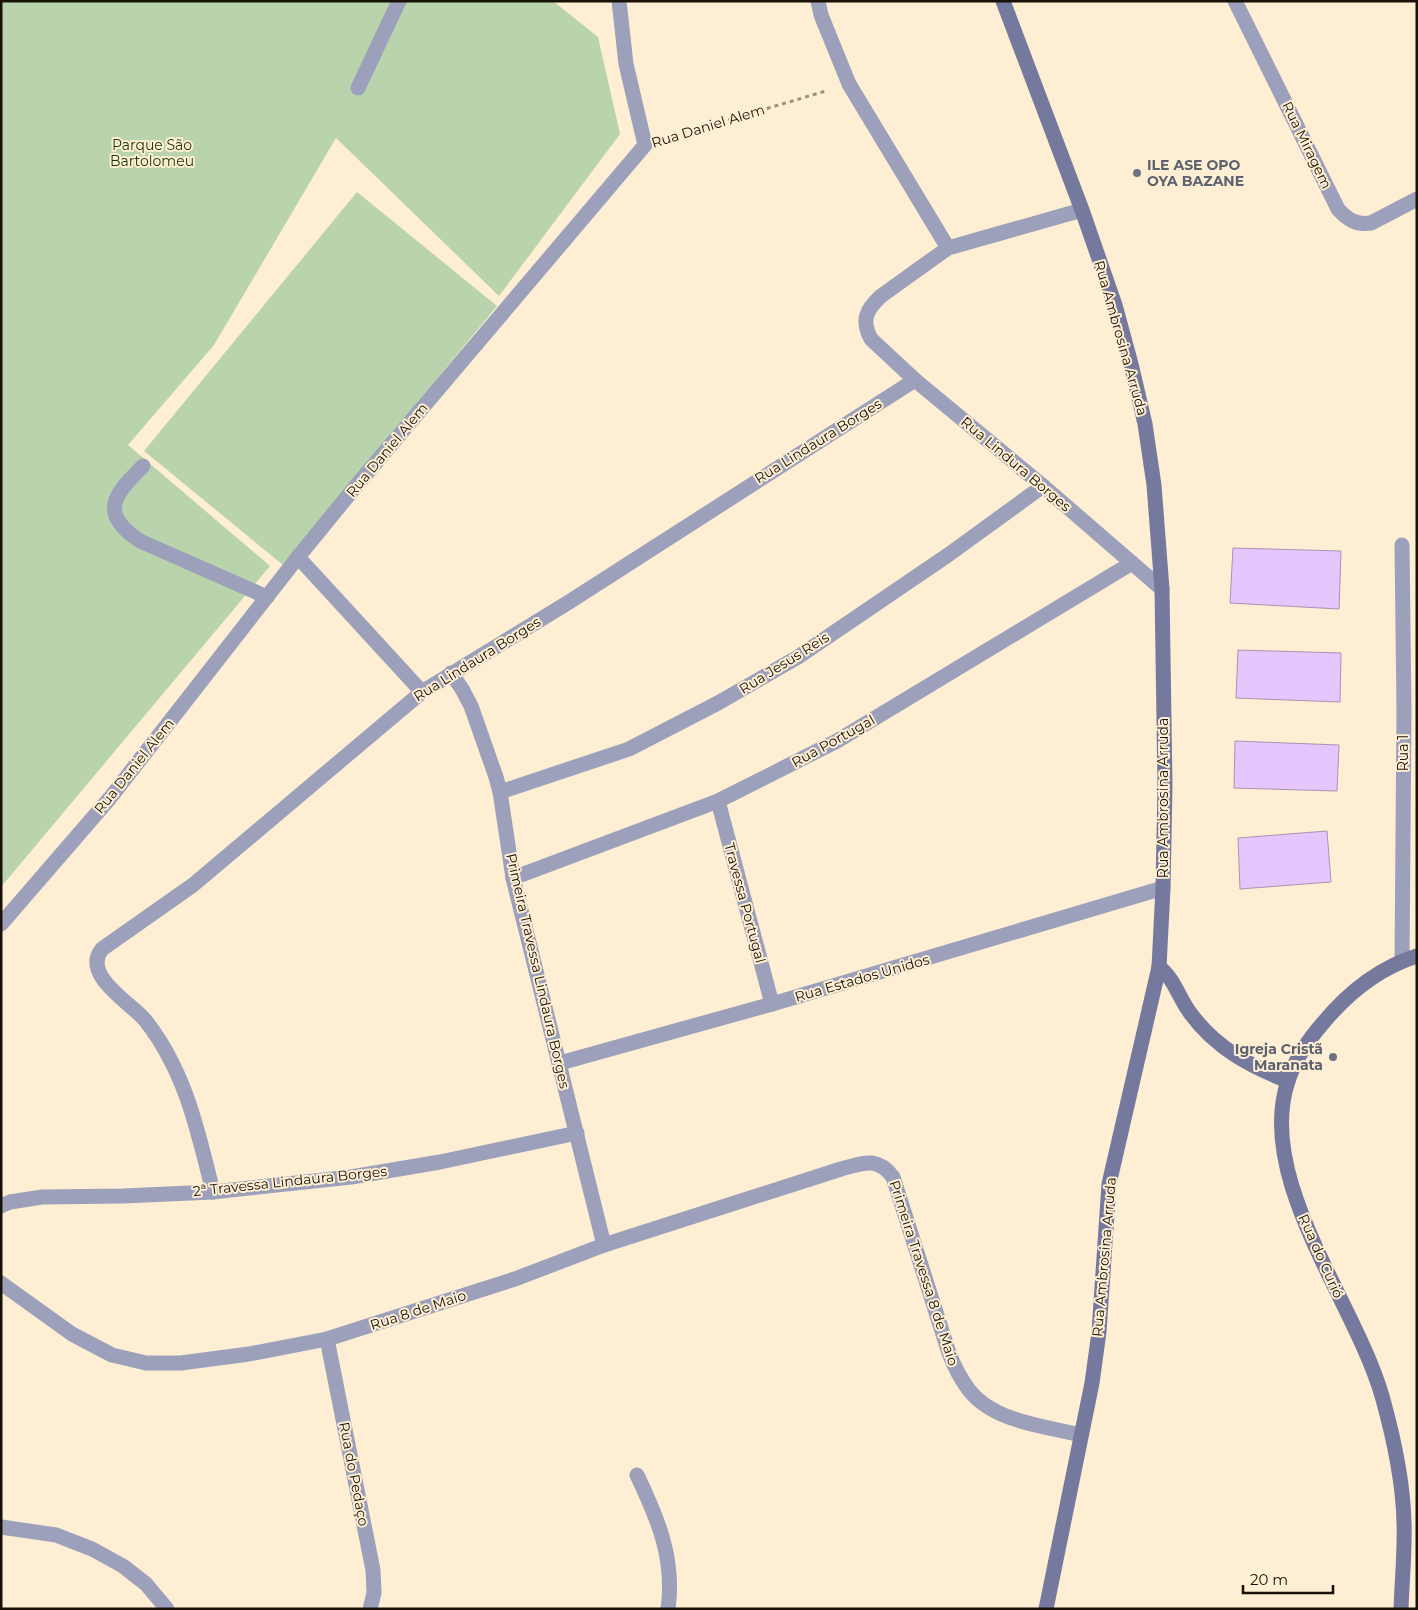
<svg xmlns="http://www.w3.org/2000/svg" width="1418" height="1610" viewBox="0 0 1418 1610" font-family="Montserrat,sans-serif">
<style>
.green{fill:#b9d4ac}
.building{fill:#e7c5fd;stroke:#a694b2}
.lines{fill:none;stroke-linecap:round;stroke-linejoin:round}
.path{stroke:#9d927e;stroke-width:3;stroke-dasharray:4 4;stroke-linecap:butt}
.street{stroke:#9ca0ba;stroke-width:15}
.secondary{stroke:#75799e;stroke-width:15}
.worship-dot{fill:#6b7280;stroke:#fdeed4;stroke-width:2}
.labels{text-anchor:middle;stroke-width:4;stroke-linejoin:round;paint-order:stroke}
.street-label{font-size:14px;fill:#181206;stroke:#fdeed4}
.park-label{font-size:14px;fill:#183900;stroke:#fdeed4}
.worship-label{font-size:14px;font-weight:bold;fill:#5b616d;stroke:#fdeed4;text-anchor:start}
</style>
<rect width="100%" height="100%" fill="#fdeed4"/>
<g class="green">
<polygon points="1,1 553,1 598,37 620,134 499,296 336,138 214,345 128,445 270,566 1,887"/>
<polygon points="357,192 497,306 283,565 144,451"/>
</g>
<g class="building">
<polygon points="1233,548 1341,551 1339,609 1230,603"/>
<polygon points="1238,650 1341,653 1340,702 1236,698"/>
<polygon points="1235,741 1339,745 1337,791 1234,788"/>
<polygon points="1327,831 1331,882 1240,889 1238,838"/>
</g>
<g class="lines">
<polyline class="path" points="667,138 826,91"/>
<g class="street">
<polyline points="818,1 821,15 849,84 948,248"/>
<path d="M1235,1L1338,209C1348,220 1356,225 1371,223L1417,199"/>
<polyline points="358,88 399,1"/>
<path d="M1082,210L948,248L881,296C866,310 861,320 871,339L915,380L1043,486L1162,589"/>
<path d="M143,466C114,495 98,513 140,541L267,597"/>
<polyline points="298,557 422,692"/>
<polyline points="451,673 462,689 471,706 496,777 500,792 513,878 604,1245"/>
<polyline points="500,792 629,749 718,703 798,657 948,555 1043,486"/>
<polyline points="718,801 772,1004"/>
<polyline points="513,878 718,801 837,741 1132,563"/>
<polyline points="1,924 110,798 298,557 356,486 645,145 626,64 619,1"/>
<polyline points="1402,961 1404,711 1402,545"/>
<polyline points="560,1063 772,1004 1163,888"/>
<path d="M213,1192C198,1131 185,1070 145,1020C131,1003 81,975 102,949L193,885L422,692L569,602L915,380"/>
<polyline points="1,1206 10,1202 42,1197 123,1196 213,1192 351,1177 440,1162 577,1133"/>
<path d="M1,1283L72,1334L112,1355L146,1363H181L249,1354L327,1339L515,1279L604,1245L841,1169C863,1163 877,1156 893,1177L949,1353C954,1366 960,1378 969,1390C994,1422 1044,1426 1081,1435"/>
<polyline points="327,1339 373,1570 374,1593 370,1609"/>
<path d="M637,1475C658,1519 675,1559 668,1609"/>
<polyline points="1,1527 56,1535 92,1549 123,1566 146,1584 167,1609"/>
</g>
<g class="secondary">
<polyline points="1003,1 1082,210 1115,305 1131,364 1145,424 1154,485 1162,589 1165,786 1163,888 1159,967 1109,1184 1099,1332 1092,1383 1046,1609"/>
<path d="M1159,967C1175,979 1179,999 1191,1014C1216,1048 1250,1066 1288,1081"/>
<path d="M1401,1609C1402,1580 1405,1551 1404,1522C1403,1481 1393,1435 1382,1396C1355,1302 1255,1179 1288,1081C1295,1059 1309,1039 1323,1023C1348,993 1379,968 1417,956"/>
</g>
</g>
<g class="worship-dot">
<circle cx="1137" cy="173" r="5"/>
<circle cx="1333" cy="1057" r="5"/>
</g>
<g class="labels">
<g class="street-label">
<text transform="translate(708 126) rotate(-17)" y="5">Rua Daniel Alem</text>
<text transform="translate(1307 145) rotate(64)" y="5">Rua Miragem</text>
<text transform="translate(1121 338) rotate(74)" y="5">Rua Ambrosina Arruda</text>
<text transform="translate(818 441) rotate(-32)" y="5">Rua Lindaura Borges</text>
<text transform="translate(387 450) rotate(-50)" y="5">Rua Daniel Alem</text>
<text transform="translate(1016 464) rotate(40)" y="5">Rua Lindura Borges</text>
<text transform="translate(477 659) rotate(-32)" y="5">Rua Lindaura Borges</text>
<text transform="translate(784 663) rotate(-32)" y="5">Rua Jesus Reis</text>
<text transform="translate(833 741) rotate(-29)" y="5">Rua Portugal</text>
<text transform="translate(1403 753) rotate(-90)" y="5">Rua 1</text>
<text transform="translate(134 766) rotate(-51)" y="5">Rua Daniel Alem</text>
<text transform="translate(1163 798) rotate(-90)" y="5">Rua Ambrosina Arruda</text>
<text transform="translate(745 903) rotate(75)" y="5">Travessa Portugal</text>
<text transform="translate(538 971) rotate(77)" y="5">Primeira Travessa Lindaura Borges</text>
<text transform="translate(862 978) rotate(-16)" y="5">Rua Estados Unidos</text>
<text transform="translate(290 1181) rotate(-6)" y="5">2ª Travessa Lindaura Borges</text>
<text transform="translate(1321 1256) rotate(66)" y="5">Rua do Curió</text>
<text transform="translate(1104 1257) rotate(-85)" y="5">Rua Ambrosina Arruda</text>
<text transform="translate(924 1273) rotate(72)" y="5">Primeira Travessa 8 de Maio</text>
<text transform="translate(418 1310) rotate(-18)" y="5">Rua 8 de Maio</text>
<text transform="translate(354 1474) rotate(79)" y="5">Rua do Pedaço</text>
</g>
<g class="park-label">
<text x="152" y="150">Parque São<tspan x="152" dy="16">Bartolomeu</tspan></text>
</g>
<g class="worship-label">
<text x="1147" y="170">ILE ASE OPO<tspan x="1147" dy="16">OYA BAZANE</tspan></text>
<text x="1323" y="1054" text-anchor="end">Igreja Cristã<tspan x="1323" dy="16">Maranata</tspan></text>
</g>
</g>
<rect width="1418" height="1610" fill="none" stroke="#181206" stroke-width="5"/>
<path d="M1243 1585v8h90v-8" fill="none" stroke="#181206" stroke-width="2.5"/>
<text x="1250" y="1585" font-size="15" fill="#181206" stroke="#fdeed4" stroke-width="4" paint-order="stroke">20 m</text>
</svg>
